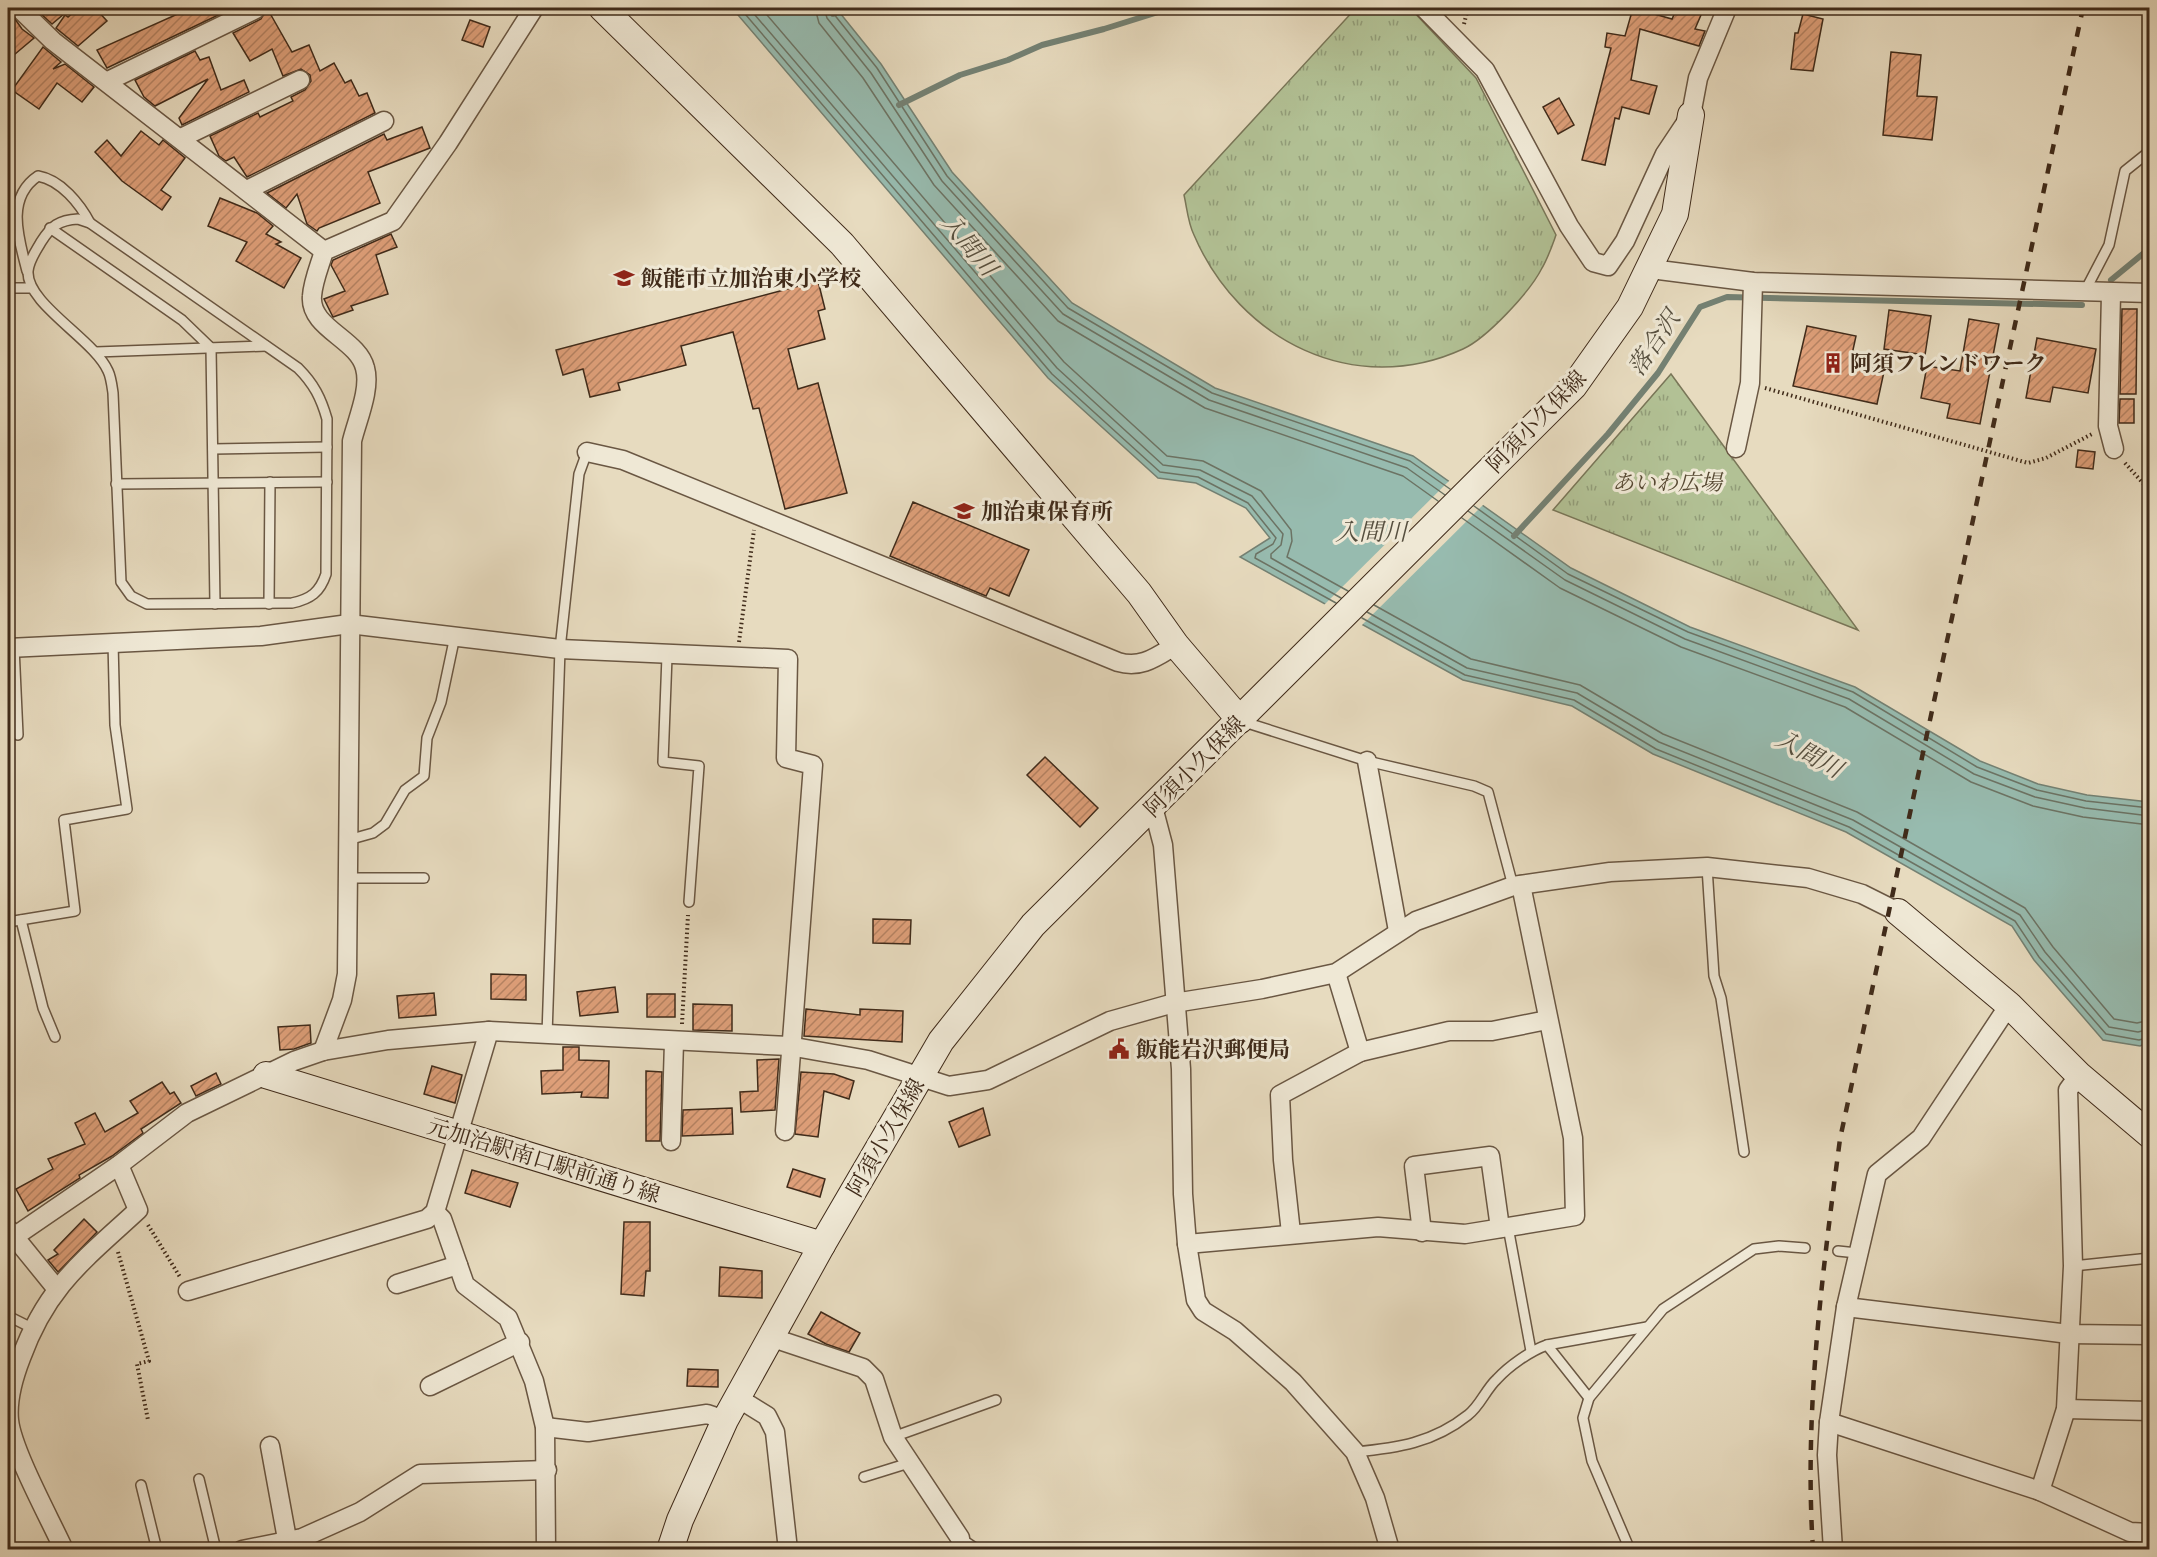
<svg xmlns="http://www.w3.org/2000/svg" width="2157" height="1557" viewBox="0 0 2157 1557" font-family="'EB Garamond','Noto Serif JP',serif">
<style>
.park{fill:url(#park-tufts);stroke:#797658;stroke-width:1.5}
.water{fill:#97bbaf;stroke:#748173;stroke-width:1.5}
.pier{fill:#e7dbbf}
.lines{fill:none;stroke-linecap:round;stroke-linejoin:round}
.shore{stroke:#6c7364;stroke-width:1.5}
.stream{stroke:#748173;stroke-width:6}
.building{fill:url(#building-hatch);stroke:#402b1a;stroke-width:1.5}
.lane-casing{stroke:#6a5743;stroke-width:12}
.street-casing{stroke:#6a5743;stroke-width:21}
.secondary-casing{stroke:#402b1a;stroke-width:28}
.path{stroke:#402b1a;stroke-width:4;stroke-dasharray:1.5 3;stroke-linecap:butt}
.lane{stroke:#efe8d5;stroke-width:9}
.street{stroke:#efe8d5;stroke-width:18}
.secondary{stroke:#efe8d5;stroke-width:26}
.rail{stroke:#402b1a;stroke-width:4.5;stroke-dasharray:10 10;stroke-linecap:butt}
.labels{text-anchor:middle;stroke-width:6;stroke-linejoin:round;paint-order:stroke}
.poi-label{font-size:22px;font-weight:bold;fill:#402b1a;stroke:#efe8d5;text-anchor:start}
.street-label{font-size:22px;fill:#402b1a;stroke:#efe8d5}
.park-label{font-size:22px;font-style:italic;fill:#574933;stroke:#efe8d5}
.water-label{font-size:24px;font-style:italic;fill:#564f3f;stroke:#efe8d5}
</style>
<defs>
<pattern id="park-tufts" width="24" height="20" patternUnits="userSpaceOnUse" patternTransform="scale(1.5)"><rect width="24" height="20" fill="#b2c195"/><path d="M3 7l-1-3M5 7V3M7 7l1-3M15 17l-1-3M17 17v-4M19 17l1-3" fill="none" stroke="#929d79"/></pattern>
<pattern id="building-hatch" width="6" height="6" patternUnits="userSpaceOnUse" patternTransform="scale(1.5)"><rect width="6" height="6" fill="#de9f79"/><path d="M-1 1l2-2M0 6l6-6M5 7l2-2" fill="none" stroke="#b58262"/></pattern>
</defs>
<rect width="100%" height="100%" fill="#e7dbbf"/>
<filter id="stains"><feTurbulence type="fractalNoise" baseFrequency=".00333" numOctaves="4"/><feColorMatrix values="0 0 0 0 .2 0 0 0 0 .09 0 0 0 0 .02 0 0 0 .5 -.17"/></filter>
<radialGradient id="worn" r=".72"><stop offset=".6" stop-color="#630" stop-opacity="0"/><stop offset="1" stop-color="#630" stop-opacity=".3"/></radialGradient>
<g class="park">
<path d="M1356,8H1410L1476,78L1556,235C1552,246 1548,258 1542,268C1530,292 1487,338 1463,349C1354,399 1239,340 1194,235C1188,223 1187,208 1184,195Z"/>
<polygon points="1671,374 1858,630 1553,510"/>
</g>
<polygon class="water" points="732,8 836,8 881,64 952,172 1072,303 1215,388 1413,456 1571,568 1690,627 1855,687 1980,761 2038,784 2087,795 2149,802 2149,1042 2140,1046 2103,1040 2034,960 2012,926 1846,832 1653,754 1572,706 1463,680 1240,557 1270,538 1246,508 1196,483 1158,478 1048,378"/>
<polygon class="pier" points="1451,479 1485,503 1360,627 1323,606"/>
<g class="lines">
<g class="shore">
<polyline points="740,8 1052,374 1160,472 1198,477 1248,503 1276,538 1273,544 1256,554 1255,558 1336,603"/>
<polyline points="749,8 1057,368 1163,465 1200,470 1252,496 1283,534 1281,545 1271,554 1271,558 1341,598"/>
<polyline points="761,8 1064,362 1167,456 1203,461 1261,491 1291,530 1292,541 1287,557 1348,591"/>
<polyline points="815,8 819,23 863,78 934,185 1058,321 1205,408 1403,476 1438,501"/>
<polyline points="824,8 827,18 871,73 942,181 1063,314 1209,400 1407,468 1445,495"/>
<polyline points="832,8 833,13 877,68 947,176 1068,308 1212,393 1410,461 1450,489"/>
<polyline points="1474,506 1568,574 1688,632 1853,692 1977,767 2037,790 2086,801 2150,808"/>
<polyline points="1468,511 1565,580 1685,639 1849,699 1974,774 2035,797 2085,808 2150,816"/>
<polyline points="1462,518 1560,588 1681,647 1845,707 1971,782 2033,806 2083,817 2150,825"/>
<polyline points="1374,605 1471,659 1580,685 1663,734 1857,812 2025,908 2053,947 2114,1019 2137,1023 2150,1020"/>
<polyline points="1367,612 1467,668 1577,693 1659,742 1853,820 2020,915 2045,952 2109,1027 2138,1032 2150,1029"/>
<polyline points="1362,618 1465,675 1574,700 1656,749 1849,827 2015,921 2039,957 2106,1034 2139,1040 2150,1037"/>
</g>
<g class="stream">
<polyline points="833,14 846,8"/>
<polyline points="899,105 960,75 1008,60 1042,45 1104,29 1171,8"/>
<polyline points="2111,280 2150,248"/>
<polyline points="1514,536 1608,434 1658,373 1700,307 1727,297 2082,305"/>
</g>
</g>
<g class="building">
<polygon points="44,8 71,8 52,24 39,12"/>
<polygon points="79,8 95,8 107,21 78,46 56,28 65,15 68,17"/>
<polygon points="191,8 233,8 107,68 97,50"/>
<polygon points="267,8 292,52 309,45 320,71 334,63 345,83 351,80 359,96 367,93 375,113 247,177 234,157 226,161 219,156 210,136 258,113 260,117 293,101 291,97 305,90 311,81 310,75 301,69 283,76 272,49 250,61 233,33 261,19"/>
<polygon points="1633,8 1672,19 1677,8 1704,8 1695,29 1705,31 1699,46 1640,29 1631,80 1657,86 1649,114 1622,107 1619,119 1615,118 1605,165 1582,160 1611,48 1605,47 1607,33 1625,36"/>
<polygon points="8,9 22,29 34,38 8,60"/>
<polygon points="1803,14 1823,19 1813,71 1791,69 1795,33 1798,33"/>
<polygon points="470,20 490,27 483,47 462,40"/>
<polygon points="43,47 61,62 53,69 65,64 94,87 82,102 57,83 39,109 12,90"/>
<polygon points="195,51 200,60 209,57 221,90 244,80 249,92 182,125 179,118 208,79 155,106 144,97 135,80"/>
<polygon points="1891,52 1921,55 1917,96 1937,97 1932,140 1883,135"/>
<polygon points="1559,98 1574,125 1558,134 1543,107"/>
<polygon points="422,127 430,148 368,172 380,203 319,228 317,231 307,224 297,194 286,208 267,193 384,134 387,140"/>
<polygon points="141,131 159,145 163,140 185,158 161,190 171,197 162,210 122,181 95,152 107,140 121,156"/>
<polygon points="220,198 257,213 273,226 266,234 281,242 276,244 301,258 284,288 236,261 247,242 208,226"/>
<polygon points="391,234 397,247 376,255 388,294 351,306 353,310 333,317 324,299 345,291 331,265 333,260"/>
<polygon points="818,281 825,309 818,311 825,339 788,349 798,389 818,383 847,493 785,509 759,408 753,409 733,332 681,346 686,365 618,383 620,390 590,397 583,369 563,375 556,350"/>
<polygon points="2122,309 2137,309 2136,394 2120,394"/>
<polygon points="1889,310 1931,316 1925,355 1884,349"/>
<polygon points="1969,319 1999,324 1980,424 1947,418 1950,404 1921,398 1927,366 1960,371"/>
<polygon points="1807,326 1856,336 1851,359 1885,367 1877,404 1793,386"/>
<polygon points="2037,338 2096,349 2088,393 2053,387 2050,402 2026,398"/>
<polygon points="2120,399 2134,399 2134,423 2119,423"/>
<polygon points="2078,450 2095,452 2093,469 2076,467"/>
<polygon points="913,502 1029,550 1009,596 990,588 986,596 890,556"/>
<polygon points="1045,757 1098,808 1080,827 1027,775"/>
<polygon points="873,919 911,920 910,944 873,943"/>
<polygon points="491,974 526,975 526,1000 491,999"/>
<polygon points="615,987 618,1012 580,1016 577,992"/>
<polygon points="434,993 436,1015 399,1018 397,996"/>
<rect x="647" y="994" width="28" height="23"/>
<polygon points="693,1004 732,1005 732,1031 693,1030"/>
<polygon points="806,1009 860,1015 860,1009 903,1011 902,1042 804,1036"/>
<polygon points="310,1025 311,1043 294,1049 280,1050 278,1027"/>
<polygon points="563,1047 579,1047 579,1060 609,1061 608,1098 581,1097 582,1092 542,1094 541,1071 563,1070"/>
<polygon points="779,1059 775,1110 741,1112 740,1092 758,1091 757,1060"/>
<polygon points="432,1066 462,1075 455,1103 424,1094"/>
<polygon points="646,1071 662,1072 660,1141 646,1141"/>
<polygon points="801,1072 834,1074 854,1081 849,1099 824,1091 818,1137 795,1134"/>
<polygon points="216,1073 221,1084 196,1096 191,1086"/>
<polygon points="162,1082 170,1094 174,1092 181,1103 141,1129 143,1133 112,1156 79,1175 80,1178 28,1211 16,1189 53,1169 48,1159 85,1144 75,1123 95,1113 105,1132 138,1113 130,1101"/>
<polygon points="732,1108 733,1134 682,1136 683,1110"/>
<polygon points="983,1108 990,1135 959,1147 949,1122"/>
<polygon points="793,1169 825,1179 820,1197 787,1187"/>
<polygon points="472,1170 518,1183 510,1207 465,1193"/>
<polygon points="84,1219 97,1232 58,1272 48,1260 58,1254 54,1250"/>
<polygon points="624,1222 650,1222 650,1271 646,1271 644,1296 621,1294"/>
<polygon points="720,1267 762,1271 762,1298 719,1296"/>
<polygon points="821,1312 860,1333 849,1352 826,1344 808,1334"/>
<polygon points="688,1369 718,1370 718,1387 687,1386"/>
</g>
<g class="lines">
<g class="lane-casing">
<g id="lane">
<path d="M78,219L90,223L298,368C314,384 321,398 327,419L326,574C320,592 311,599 292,603L147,604L131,596L121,582L113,393C112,386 111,377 108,371C94,339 26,304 28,271C29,260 36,251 41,242C51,226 59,220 78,219Z"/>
<polyline points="50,228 182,320 211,348 215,604"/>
<path d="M27,271C19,239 5,198 38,176C61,180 80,204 90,223"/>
<polyline points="8,288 31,288"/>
<polyline points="2085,291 2109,245 2125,171 2150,151"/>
<polyline points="96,352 266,346"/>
<polyline points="213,449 327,447"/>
<polyline points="116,484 327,482"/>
<polyline points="269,604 270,482"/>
<polyline points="14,647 18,735"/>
<polyline points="667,656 663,762 699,766 689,902"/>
<polyline points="1241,721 1367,761 1474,786 1488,792 1513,886"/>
<polyline points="348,840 373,833 385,824 405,790 424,776 427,738 441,702 455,636"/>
<polyline points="1707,867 1714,976 1721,998 1744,1152"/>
<polyline points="348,878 424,878"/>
<polyline points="21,920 43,1008 55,1037"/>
<polyline points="8,922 75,911 64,820 127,809 115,725 113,642"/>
<polyline points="547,1035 560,649 579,474 587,452"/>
<polyline points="1508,1227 1531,1351"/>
<polyline points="1838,1251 1857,1253"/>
<polyline points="2073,1266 2150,1258"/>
<polyline points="8,1316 32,1328"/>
<polyline points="1547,1345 1589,1398"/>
<polyline points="893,1437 996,1400"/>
<path d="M1355,1452C1397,1448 1433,1443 1468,1415C1480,1406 1486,1389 1497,1379C1509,1366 1530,1351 1547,1345L1647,1327"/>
<polyline points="864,1477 909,1463"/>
<polyline points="199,1479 216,1550"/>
<polyline points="141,1485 157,1550"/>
<polyline points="960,1538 978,1550"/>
<polyline points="1630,1550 1592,1461 1583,1418 1589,1398 1663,1309 1754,1249 1779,1246 1805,1248"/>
</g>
</g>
<g class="street-casing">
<g id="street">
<polyline points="19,8 53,41 324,251"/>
<polyline points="1424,8 1485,70 1569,226 1593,262 1608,266 1625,241 1665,154 1691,115 1698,78 1727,8"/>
<polyline points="108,81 256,9"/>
<polyline points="181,138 300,80"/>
<polyline points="247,190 384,121"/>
<polyline points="1651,269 1753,282 2150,293"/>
<polyline points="2111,294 2108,426 2114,449"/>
<polyline points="1736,448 1750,383 1753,282"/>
<path d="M587,452L623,460L1118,662C1141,669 1156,657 1176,645"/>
<polyline points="8,648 261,636 349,624 560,649 788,659 786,758 813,765 785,1131"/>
<polyline points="1367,761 1398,931"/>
<polyline points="1153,807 1163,845 1181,1069 1183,1194 1187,1244 1196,1300 1203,1311 1235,1331 1293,1382 1355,1452 1375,1498 1390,1550"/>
<polyline points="1336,973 1360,1052 1449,1031 1492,1031 1547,1020"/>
<path d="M323,1051L342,1000L347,974L352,441C357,420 371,389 365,368C358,339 309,328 312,296C313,281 320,265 324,251L393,221L448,143L534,8"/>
<polyline points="671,1141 674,1042"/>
<polyline points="435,1212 442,1219 465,1285 508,1318 534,1381 545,1427 546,1550"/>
<polyline points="8,1229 56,1288"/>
<polyline points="1422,1232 1414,1166 1490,1156 1500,1228"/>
<polyline points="1291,1233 1283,1160 1280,1095 1360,1052"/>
<polyline points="8,1241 119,1165 187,1113 294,1061 323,1051 388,1040 489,1031 789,1046 868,1060 949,1086 988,1080 1110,1021 1174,1003 1262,989 1336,973 1416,921 1513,886 1610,872 1707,867 1808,878 1862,894 1898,912"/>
<polyline points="1187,1244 1378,1227 1465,1234 1575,1216 1573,1138 1521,885"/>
<polyline points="397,1284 458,1265"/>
<polyline points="188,1291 427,1219 435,1212 489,1031"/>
<polyline points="1846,1307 2069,1334 2150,1335"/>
<polyline points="770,1337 863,1368 874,1379 893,1437 960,1538"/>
<polyline points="430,1386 520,1342"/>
<polyline points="738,1398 767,1416 775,1432 788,1550"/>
<polyline points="2066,1409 2150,1411"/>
<polyline points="1829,1422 2040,1491 2130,1532 2150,1533"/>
<polyline points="545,1427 588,1432 707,1414 725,1420"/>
<polyline points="270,1446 287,1539"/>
<polyline points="2040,1491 2066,1409 2073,1266 2068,1090 2079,1075"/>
<path d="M64,1550C50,1519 12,1450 9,1420C7,1399 14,1376 21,1358C47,1286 84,1260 138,1210L119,1165"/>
<polyline points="242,1550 302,1538 360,1512 420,1474 547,1470"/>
<polyline points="1833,1550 1827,1455 1829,1422 1846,1307 1877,1174 1921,1138 2009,1005"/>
</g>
</g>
<g class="secondary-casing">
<g id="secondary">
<polyline points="602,8 842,244 1139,593 1176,645 1240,720"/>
<polyline points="1898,912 2009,1005 2079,1075 2150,1135"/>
<polyline points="266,1075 822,1245"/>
<polyline points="670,1550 680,1520 725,1420 822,1245 941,1041 1033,925 1574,386 1630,307 1675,214 1691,115"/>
</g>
</g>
<g class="path">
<polyline points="1464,24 1468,8"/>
<polyline points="1765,388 2028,463 2046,458 2092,434"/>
<polyline points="2125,463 2150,491"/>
<polyline points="739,642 754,530"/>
<polyline points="682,1024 688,915"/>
<polyline points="148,1225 180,1277"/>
<polyline points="118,1252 149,1361 137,1364 148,1420"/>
</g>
<use href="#lane" class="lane"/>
<use href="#street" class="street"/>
<use href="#secondary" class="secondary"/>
<path class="rail" d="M1813,1550C1804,1412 1822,1276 1840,1139L2083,8"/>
</g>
<defs>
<g id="school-bare" transform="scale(1.62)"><path d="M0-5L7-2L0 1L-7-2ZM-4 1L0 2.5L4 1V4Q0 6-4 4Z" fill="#8f2418" stroke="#efe8d5" stroke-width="2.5" paint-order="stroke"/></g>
<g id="building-bare" transform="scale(1.62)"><path d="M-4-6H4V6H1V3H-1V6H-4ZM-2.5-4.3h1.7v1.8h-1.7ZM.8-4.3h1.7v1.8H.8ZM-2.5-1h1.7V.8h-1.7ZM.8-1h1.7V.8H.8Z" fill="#8f2418" stroke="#efe8d5" stroke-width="2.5" paint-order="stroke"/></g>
<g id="civic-bare" transform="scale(1.62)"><path d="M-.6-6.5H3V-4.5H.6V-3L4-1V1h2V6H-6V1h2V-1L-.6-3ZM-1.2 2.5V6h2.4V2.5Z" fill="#8f2418" stroke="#efe8d5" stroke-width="2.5" paint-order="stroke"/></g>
</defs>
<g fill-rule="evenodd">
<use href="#school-bare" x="624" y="278"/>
<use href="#building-bare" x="1833" y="363"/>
<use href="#school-bare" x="964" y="511"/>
<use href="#civic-bare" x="1119" y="1049"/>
</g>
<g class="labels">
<g class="poi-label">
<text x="641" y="286">飯能市立加治東小学校</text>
<text x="1850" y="371">阿須フレンドワーク</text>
<text x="981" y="519">加治東保育所</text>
<text x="1136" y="1057">飯能岩沢郵便局</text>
</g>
<g class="street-label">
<text transform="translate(1536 421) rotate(-46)" y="8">阿須小久保線</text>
<text transform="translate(1194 766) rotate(-45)" y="8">阿須小久保線</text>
<text transform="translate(885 1137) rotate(-60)" y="8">阿須小久保線</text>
<text transform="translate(544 1160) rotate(17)" y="8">元加治駅南口駅前通り線</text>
</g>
<g class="park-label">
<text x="1667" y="490">あいわ広場</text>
</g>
<g class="water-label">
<text transform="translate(969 245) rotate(50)" y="8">入間川</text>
<text transform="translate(1654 343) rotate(-56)" y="8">落合沢</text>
<text x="1371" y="540">入間川</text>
<text transform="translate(1809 754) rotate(29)" y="8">入間川</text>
</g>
</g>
<rect width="2157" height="1557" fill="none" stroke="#e7dbbf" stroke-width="30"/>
<rect x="9" y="9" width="2139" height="1539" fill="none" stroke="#402b1a" stroke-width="3"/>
<rect x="15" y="15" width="2127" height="1527" fill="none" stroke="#402b1a" stroke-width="1.5"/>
<rect width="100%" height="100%" filter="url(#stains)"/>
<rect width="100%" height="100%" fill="url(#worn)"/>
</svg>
